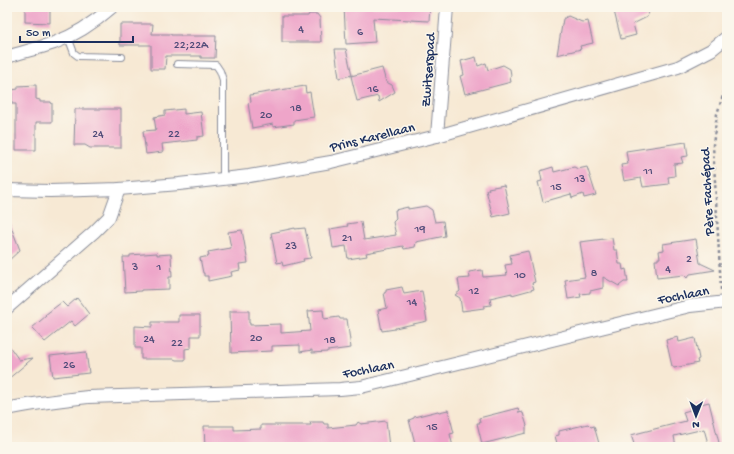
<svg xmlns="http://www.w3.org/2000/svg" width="734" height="454" viewBox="0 0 734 454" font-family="'Gochi Hand',sans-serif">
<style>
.building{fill:#eea5c9}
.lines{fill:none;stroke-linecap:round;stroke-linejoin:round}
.lane-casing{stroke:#898c99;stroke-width:8}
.street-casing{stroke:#898c99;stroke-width:14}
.path{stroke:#898c99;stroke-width:2.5;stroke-dasharray:3 3;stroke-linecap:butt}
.lane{stroke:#fff;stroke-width:6}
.street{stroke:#fff;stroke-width:12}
.labels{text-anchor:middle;stroke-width:3;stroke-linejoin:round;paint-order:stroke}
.number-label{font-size:12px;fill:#504c79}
.street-label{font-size:14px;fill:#1b2f5e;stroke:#fbf7ec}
</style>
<rect width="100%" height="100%" fill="#fbf7ec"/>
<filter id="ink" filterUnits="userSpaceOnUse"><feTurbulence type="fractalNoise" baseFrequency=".025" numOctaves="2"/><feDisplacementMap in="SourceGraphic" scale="8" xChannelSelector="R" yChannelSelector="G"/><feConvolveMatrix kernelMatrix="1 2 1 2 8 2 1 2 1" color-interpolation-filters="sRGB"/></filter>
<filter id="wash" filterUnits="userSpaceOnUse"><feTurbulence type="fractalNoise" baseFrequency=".012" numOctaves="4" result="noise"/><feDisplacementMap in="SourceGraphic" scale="16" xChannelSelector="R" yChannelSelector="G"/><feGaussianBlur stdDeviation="0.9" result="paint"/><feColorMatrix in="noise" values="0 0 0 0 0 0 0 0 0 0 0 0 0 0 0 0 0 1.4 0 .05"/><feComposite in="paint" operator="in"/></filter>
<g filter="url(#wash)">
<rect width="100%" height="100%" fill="#f7e9d4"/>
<g id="blocks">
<g class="building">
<polygon points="25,7 50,7 50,23 25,22"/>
<polygon points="344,7 430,7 429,21 373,18 375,42 346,44"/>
<polygon points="613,7 651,7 647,17 633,24 636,35 621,39"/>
<polygon points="309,14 317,14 320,18 321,42 282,42 282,16 308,16"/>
<polygon points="568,16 582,22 588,21 593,43 580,46 581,49 557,55 563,19"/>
<polygon points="120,24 153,24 152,34 171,34 171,35 181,35 181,36 216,36 215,58 201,58 201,56 166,56 165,69 151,69 151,45 120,45"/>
<polygon points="335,49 346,49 352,75 339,78"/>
<polygon points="476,57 478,66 486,63 488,70 503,65 510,69 511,75 510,77 511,82 465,94 460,76 464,75 461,61"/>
<polygon points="382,68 386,82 392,85 395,92 379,102 378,96 357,101 351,76"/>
<polygon points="36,85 36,99 40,100 40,102 51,102 51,103 52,103 52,122 36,122 36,150 16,150 16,104 12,104 12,90 18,89 18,86"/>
<polygon points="305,86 306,93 310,92 314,117 294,120 294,124 273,127 273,124 252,128 248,103 251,102 250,95"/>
<polygon points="75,109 121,109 121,148 90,148 85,145 74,145 75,113"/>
<polygon points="184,109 184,114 201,112 204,136 197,137 197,140 162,144 163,152 146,154 143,131 156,130 154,117 165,115 165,111"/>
<polygon points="686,142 688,156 681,157 683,163 674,164 675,176 668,177 669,184 643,187 641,178 624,181 621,165 628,164 626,151"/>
<polygon points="553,167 554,172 574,167 578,169 587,167 596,195 584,198 583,194 572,198 571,194 543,202 538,182 542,181 540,171"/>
<polygon points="504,185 510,213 493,217 486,190 489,190 488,188"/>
<polygon points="426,206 432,210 435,222 443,221 445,236 416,242 415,247 404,249 403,246 366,253 367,256 348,259 346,246 333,248 330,229 348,226 347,224 361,222 364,240 396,235 393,222 396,219 395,210 408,207 408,209"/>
<polygon points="7,219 8,219 20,250 7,262"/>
<polygon points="295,228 295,229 305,228 311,258 303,259 304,261 283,266 282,262 277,263 271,233"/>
<polygon points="242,230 248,263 239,264 240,270 231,272 232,276 208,281 208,276 204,276 204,273 203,273 200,258 209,256 208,252 231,248 228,232"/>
<polygon points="612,238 614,250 617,250 619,264 622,264 623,270 626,269 628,282 624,282 619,286 603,277 603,288 590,291 590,293 580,294 581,297 568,299 565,280 585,277 583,267 584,267 580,242"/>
<polygon points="696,239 700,263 715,270 690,274 687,278 684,275 657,278 655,260 658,260 658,258 660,258 659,251 664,250 663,244"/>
<polygon points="528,251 535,282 532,283 534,289 512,295 512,293 490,298 491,305 484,306 484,308 462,311 460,298 455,295 460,291 458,279 470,278 469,272 482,270 483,277 507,275 505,265 512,264 510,255"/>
<polygon points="157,253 157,255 171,254 172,277 169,277 169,289 141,290 141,291 125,292 123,257 130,257 130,255"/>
<polygon points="402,287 404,294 422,291 427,321 395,328 395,329 382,331 378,310 387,308 384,293 386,292 386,290"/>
<polygon points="77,298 89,314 75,326 71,321 45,342 32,328 46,316 45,315 62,302 67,307"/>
<polygon points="323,310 324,319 339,317 340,319 347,319 351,348 327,351 327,352 312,353 312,350 300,352 300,345 272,346 272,351 231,353 230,311 249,311 249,323 250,323 250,325 281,324 281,333 310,331 308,311"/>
<polygon points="179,315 200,315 200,336 191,336 191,348 185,349 185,360 176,360 174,359 141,359 141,348 135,348 135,326 152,327 152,322 179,322"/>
<polygon points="678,337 679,342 695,338 699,359 697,360 698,363 674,368 673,366 672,366 666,340"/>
<polygon points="7,343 19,360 33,358 7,380"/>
<polygon points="86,352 89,373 53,377 50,356"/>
<polygon points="709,402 720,447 709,447 704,429 674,436 676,447 635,447 631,435 686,421 683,412 690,410 689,407"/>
<polygon points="518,408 519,413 522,412 522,413 523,413 527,426 526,427 526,433 482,444 477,423 480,423 479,418"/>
<polygon points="448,410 454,433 450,434 453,447 416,447 409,420 414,418 414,417 438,411 439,412"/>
<polygon points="386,421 389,447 205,447 204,426 234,426 234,430 261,429 261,425 311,425 310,422 323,422 324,424 328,424 328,428 356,425 358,422 361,424"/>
<polygon points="588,424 591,427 594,426 600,447 558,447 555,436 559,435 559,431"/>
</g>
</g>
</g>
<g filter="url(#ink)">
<use href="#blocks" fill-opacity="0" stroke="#898c99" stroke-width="1"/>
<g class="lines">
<g class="lane-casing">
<g id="lane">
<polyline points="68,37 74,53 78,56 122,57"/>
<polyline points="177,64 216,65 220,71 223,80 223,179"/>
</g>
</g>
<g class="street-casing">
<g id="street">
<path d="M7,57C23,52 39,48 54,43C76,35 95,22 112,7"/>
<polyline points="437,136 447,7"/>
<polyline points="7,190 50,191 119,189 179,184 249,176 331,162 437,136 678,67 711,50 727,37"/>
<polyline points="7,308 94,232 109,217 119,189"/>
<path d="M7,409C34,403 61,400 88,397L340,389L361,387L690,306L727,302"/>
</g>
</g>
<polyline class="path" points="721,290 713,145 717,114 727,83"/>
<use href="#lane" class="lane"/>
<use href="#street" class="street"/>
</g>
</g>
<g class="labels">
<g class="number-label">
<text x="301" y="32">4</text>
<text x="360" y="35">6</text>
<text x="191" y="48">22;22A</text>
<text x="373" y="92">16</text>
<text x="296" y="111">18</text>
<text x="266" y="118">20</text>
<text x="98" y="137">24</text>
<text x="174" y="137">22</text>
<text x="648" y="174">11</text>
<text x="580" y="182">13</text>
<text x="556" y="190">15</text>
<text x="420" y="232">19</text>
<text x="347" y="241">21</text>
<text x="291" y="249">23</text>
<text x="689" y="262">2</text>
<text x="135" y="270">3</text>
<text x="159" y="270">1</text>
<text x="668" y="272">4</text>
<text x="594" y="276">8</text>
<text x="520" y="278">10</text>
<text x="474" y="294">12</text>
<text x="412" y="305">14</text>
<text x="256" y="341">20</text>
<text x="149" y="342">24</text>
<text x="330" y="343">18</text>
<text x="177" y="346">22</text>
<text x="69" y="368">26</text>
<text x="432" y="430">15</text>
</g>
<g class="street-label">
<text transform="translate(427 70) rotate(-86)" y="5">Zwitserspad</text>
<text transform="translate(372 136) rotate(-14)" y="5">Prins Karellaan</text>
<text transform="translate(706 192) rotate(-93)" y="5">Père Fachépad</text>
<text transform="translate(683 294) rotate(-11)" y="5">Fochlaan</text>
<text transform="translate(368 368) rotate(-11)" y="5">Fochlaan</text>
</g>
</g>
<rect width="734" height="454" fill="none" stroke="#fbf7ec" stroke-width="24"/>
<g transform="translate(696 416) rotate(181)" stroke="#fbf7ec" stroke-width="3" paint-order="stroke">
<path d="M0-3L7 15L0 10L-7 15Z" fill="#1b2f5e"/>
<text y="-6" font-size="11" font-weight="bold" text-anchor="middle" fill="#1b2f5e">N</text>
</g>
<path d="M20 36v6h113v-6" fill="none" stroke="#1b2f5e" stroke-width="2"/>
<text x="26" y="36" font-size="12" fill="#1b2f5e" stroke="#fbf7ec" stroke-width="3" paint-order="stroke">50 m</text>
</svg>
